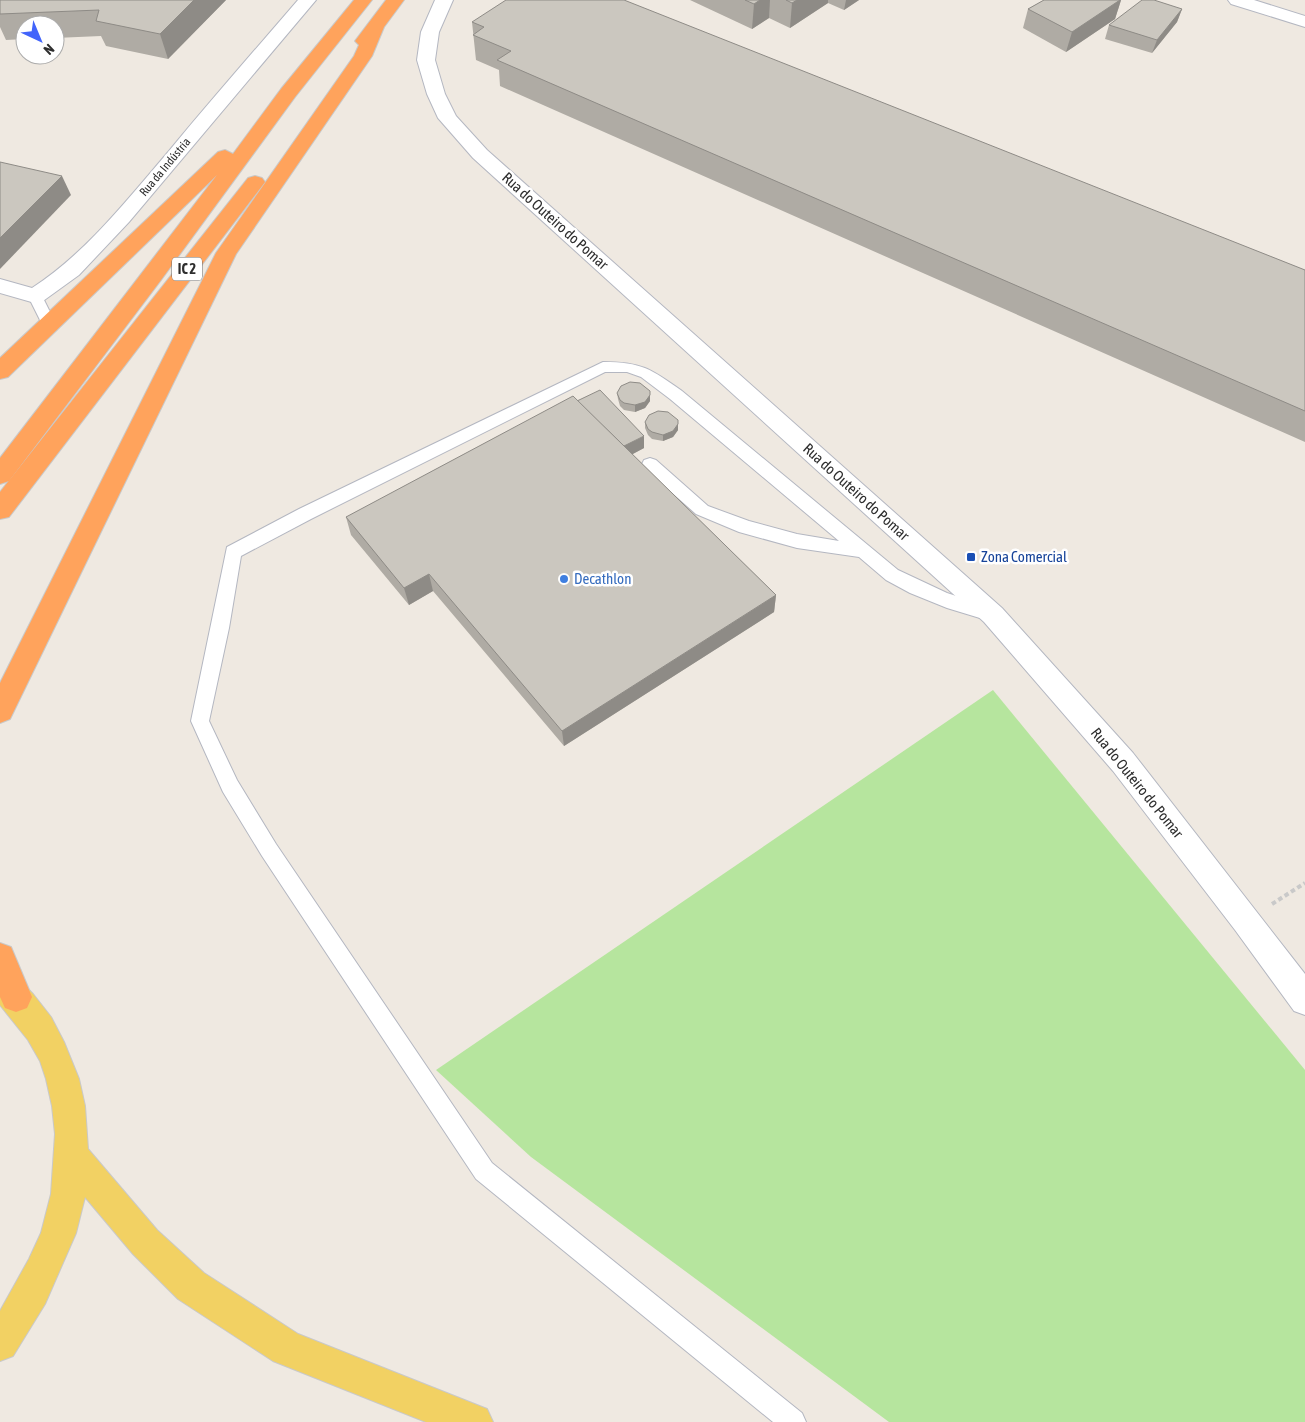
<svg xmlns="http://www.w3.org/2000/svg" width="1305" height="1422" viewBox="0 0 1305 1422" font-family="'Asap Condensed',sans-serif">
<style>
.green{fill:#b6e59e}
.lines{fill:none;stroke-linecap:round;stroke-linejoin:round}
.lane-casing{stroke:#b4b7c1;stroke-width:2}
.street-casing{stroke:#b4b7c1;stroke-width:2}
.primary-casing{stroke:#c9c9c9;stroke-width:2}
.highway-casing{stroke:#c9c9c9;stroke-width:2}
.path{stroke:#c9c9c9;stroke-width:4;stroke-dasharray:4.5 3;stroke-linecap:butt}
.lane{fill:#fff;fill-rule:evenodd}
.street{fill:#fff;fill-rule:evenodd}
.primary{fill:#f2d163;fill-rule:evenodd}
.highway{fill:#ffa35c;fill-rule:evenodd}
.wall{fill:#afaba4}
.shaded-wall{fill:#8e8b86}
.building{fill:#cbc7bf;stroke:#8e8b86}
.transit-dot{fill:#1a4fb4;stroke:#fff;stroke-width:2}
.shop-dot{fill:#3f7fe0;stroke:#fff;stroke-width:2}
.labels{text-anchor:middle;stroke-width:5;stroke-linejoin:round;paint-order:stroke}
.far-street-label{font-size:12px;fill:#2e2e2e;stroke:#fff}
.shield{fill:#fff;stroke:#6d6d6d;stroke-width:1}
.shield-label{font-size:14px;font-weight:bold;fill:#2e2e2e}
.street-label{font-size:15px;fill:#2e2e2e;stroke:#fff}
.transit-label{font-size:15px;fill:#164399;stroke:#fff;text-anchor:start}
.shop-label{font-size:15px;fill:#366cbe;stroke:#fff;text-anchor:start}
</style>
<rect width="100%" height="100%" fill="#efe9e1"/>
<polygon class="green" points="993,690 1305,1070 1305,1422 889,1422 531,1157 436,1070"/>
<g class="lines">
<g class="lane-casing">
<g id="lane">
<polygon points="35,291 40,293 42,296 57,326 55,330 45,330 28,296 30,293"/>
<path d="M603,362C642,362 651,369 682,391L898,570L947,593L999,610L1002,615L999,620L993,622L947,608L910,593L886,580L859,557L797,548L739,532L696,514L644,468L642,464L644,460L650,458L656,460L708,506L749,521L797,534L839,541L670,399L641,377L627,372H605L311,519L241,556L229,628L209,721L237,780L276,844L492,1163L802,1413L806,1422H773L476,1179L262,856L223,792L191,721L227,547L299,509Z"/>
</g>
</g>
<g class="street-casing">
<g id="street">
<path d="M298,0H316L129,222L79,275L43,301L35,303L0,293V279L32,288C86,253 127,200 169,151C211,100 255,50 298,0Z"/>
<polygon points="435,0 453,0 439,32 435,60 445,94 456,116 487,150 1002,608 1133,753 1305,974 1305,1015 1294,1011 1235,930 1113,771 984,622 473,158 438,118 427,94 417,60 421,32"/>
<polygon points="1228,0 1254,0 1305,16 1305,27 1231,4"/>
</g>
</g>
<g class="primary-casing">
<polygon id="primary" points="0,968 11,972 33,994 51,1017 64,1042 79,1079 85,1106 88,1149 157,1230 204,1273 298,1334 487,1409 493,1422 426,1422 273,1361 178,1299 133,1254 85,1197 76,1233 45,1304 13,1356 0,1361 0,1311 29,1259 41,1233 51,1194 55,1134 52,1106 46,1079 40,1061 28,1040 0,1005"/>
</g>
<g class="highway-casing">
<g id="highway">
<polygon points="354,0 372,0 295,97 161,280 9,481 0,484 0,458 217,175 8,377 0,379 0,358 218,152 225,150 233,154 281,89"/>
<polygon points="386,0 404,0 384,27 372,56 236,254 10,719 0,723 0,683 216,253 354,56 359,45 355,41"/>
<polygon points="255,176 262,178 265,182 262,186 9,517 0,519 0,492 248,178"/>
<polygon points="0,943 11,947 32,997 27,1008 16,1012 5,1008 0,997"/>
</g>
</g>
<polyline class="path" points="1272,904 1305,883"/>
<use href="#lane" class="lane"/>
<use href="#street" class="street"/>
<use href="#primary" class="primary"/>
<use href="#highway" class="highway"/>
</g>
<g class="wall">
<polygon points="0,0 226,0 168,59 106,46 101,36 55,38 55,25 25,25 25,39 6,40 0,27"/>
<polygon points="690,0 859,0 844,10 828,3 790,28 769,18 752,29"/>
<polygon points="1044,0 1121,0 1115,19 1066,52 1023,28 1028,9"/>
<polygon points="1182,9 1177,22 1152,53 1105,39 1109,25"/>
<polygon points="472,22 1305,270 1305,442 500,86 499,70 476,60"/>
<polygon points="617,393 650,401 645,408 635,412 624,410 620,406 618,399"/>
<polygon points="577,401 644,448 632,454 776,595 774,612 564,746 433,591 409,605 351,535 346,517"/>
<polygon points="645,422 678,430 673,437 663,441 652,439 648,435 645,428"/>
</g>
<g class="shaded-wall">
<polygon points="194,0 226,0 168,59 160,34"/>
<polygon points="760,0 770,0 769,18 752,29 754,4"/>
<polygon points="797,0 828,0 828,3 790,28 792,3"/>
<polygon points="846,0 859,0 844,10"/>
<polygon points="1120,0 1121,0 1115,19 1066,52 1072,32"/>
<polygon points="1182,9 1177,22 1152,53 1157,40"/>
<polygon points="62,176 71,195 0,269 0,238"/>
<polygon points="650,395 650,401 645,408 635,412 635,405"/>
<polygon points="678,424 678,430 673,437 663,441 663,435"/>
<polygon points="644,436 644,448 620,461 620,448"/>
<polygon points="429,574 433,591 409,605 404,588"/>
<polygon points="776,595 774,612 564,746 562,731"/>
</g>
<g class="building">
<polygon points="0,0 194,0 160,34 96,21 99,10 0,14"/>
<polygon points="506,0 624,0 1305,270 1305,411 497,60 511,51 473,35 484,27 472,22"/>
<polygon points="745,0 760,0 754,4"/>
<polygon points="786,0 797,0 792,3"/>
<polygon points="1044,0 1120,0 1072,32 1028,9"/>
<polygon points="1142,0 1154,0 1182,9 1157,40 1109,25"/>
<polygon points="0,162 62,176 0,238"/>
<polygon points="630,382 640,383 650,391 650,395 645,402 635,405 624,403 620,400 617,393 621,386"/>
<polygon points="600,390 644,436 624,446 577,401"/>
<polygon points="573,396 776,595 562,731 429,574 404,588 346,517"/>
<polygon points="658,411 668,412 678,420 678,424 673,431 663,435 652,432 648,429 645,422 649,415"/>
</g>
<rect class="transit-dot" x="966" y="552" width="10" height="10" rx="2.5"/>
<circle class="shop-dot" cx="564" cy="579" r="5"/>
<g class="labels">
<g class="far-street-label">
<text transform="translate(165 167) rotate(-50)" y="4">Rua da Indústria</text>
</g>
<rect class="shield" x="172" y="257.5" width="30" height="23" rx="4"/>
<g class="shield-label">
<text x="187" y="274">IC 2</text>
</g>
<g class="street-label">
<text transform="translate(555 221) rotate(42)" y="5">Rua do Outeiro do Pomar</text>
<text transform="translate(856 492) rotate(42)" y="5">Rua do Outeiro do Pomar</text>
<text transform="translate(1137 783) rotate(51)" y="5">Rua do Outeiro do Pomar</text>
</g>
<g class="transit-label">
<text x="981" y="562">Zona Comercial</text>
</g>
<g class="shop-label">
<text x="574" y="584">Decathlon</text>
</g>
</g>
<g transform="translate(40 40) rotate(136)"><circle r="24" fill="#ffffff" stroke="#ababab"/>
<path d="M0-4L9 19L0 12L-9 19Z" fill="#4264fb"/>
<text y="-8" font-size="14" font-weight="bold" text-anchor="middle" fill="#2e2e2e">N</text>
</g>
</svg>
